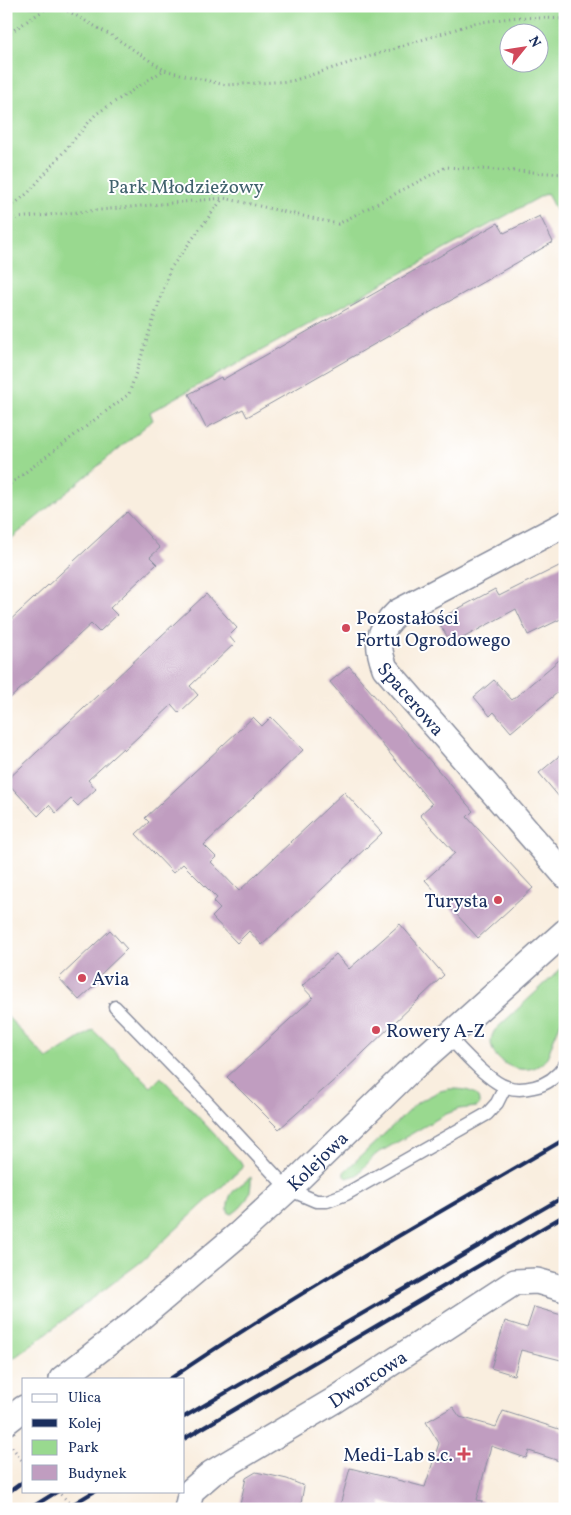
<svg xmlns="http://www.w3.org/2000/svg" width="571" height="1515" viewBox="0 0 571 1515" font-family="Vollkorn,serif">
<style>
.green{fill:#99d98f;stroke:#5a8476;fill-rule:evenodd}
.building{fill:#c09dc0}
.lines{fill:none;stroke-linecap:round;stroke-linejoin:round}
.service-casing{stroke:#8a8e9e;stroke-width:15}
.minor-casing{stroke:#8a8e9e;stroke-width:28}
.path{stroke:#8a8e9e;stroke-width:3;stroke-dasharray:1 4;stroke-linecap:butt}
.service{stroke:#fff;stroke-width:12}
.minor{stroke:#fff;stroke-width:25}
.rail{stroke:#1b2f5e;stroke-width:4}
.poi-dot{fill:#d1495b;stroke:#fff;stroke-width:2}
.labels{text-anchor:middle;stroke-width:4;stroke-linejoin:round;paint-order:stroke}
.park-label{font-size:19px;fill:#41626d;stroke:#fff}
.poi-label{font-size:19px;fill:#1b2f5e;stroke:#fff;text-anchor:start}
.street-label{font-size:19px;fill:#1b2f5e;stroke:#fff}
</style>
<rect width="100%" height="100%" fill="#fff"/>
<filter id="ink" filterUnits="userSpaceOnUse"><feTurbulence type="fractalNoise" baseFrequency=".02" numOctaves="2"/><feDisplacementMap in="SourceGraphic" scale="10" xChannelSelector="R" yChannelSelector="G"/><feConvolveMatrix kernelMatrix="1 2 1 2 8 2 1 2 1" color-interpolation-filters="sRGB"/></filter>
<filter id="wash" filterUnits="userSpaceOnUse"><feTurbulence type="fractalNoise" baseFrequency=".0096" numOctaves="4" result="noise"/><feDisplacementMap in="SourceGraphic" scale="20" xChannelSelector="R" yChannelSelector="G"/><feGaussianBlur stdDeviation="1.12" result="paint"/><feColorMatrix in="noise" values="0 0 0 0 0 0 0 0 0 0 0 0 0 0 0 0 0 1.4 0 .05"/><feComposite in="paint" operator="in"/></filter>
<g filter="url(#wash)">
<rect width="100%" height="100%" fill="#f9eedf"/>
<g class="green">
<path d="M6,6H565V230L547,193L150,412L153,420L6,543ZM508,32H538V62H508Z"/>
<path d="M565,965C565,979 568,998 564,1012C562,1021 557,1031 553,1041C551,1046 549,1054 546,1059C526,1085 477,1057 495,1030Z"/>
<polygon points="6,1015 47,1059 93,1030 151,1087 161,1077 244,1166 142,1261 6,1364"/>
<path d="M449,1089C461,1089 480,1089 479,1104L477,1107L459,1109L444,1115L375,1155L357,1175L347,1178L344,1175V1172L418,1102L440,1091Z"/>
<path d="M251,1177C252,1194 246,1205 232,1214L228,1212C227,1191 236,1189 251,1177Z"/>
</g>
<g id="blocks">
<g class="building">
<polygon points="540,216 553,242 247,417 243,409 206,428 189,394 221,377 222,380 498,223 504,233"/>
<polygon points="127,512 160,548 150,557 157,564 110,608 117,615 99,632 91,624 6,702 6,624"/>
<polygon points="565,563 565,617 528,635 516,609 452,644 437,620 495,589 499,596"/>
<polygon points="206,594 237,628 229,636 235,643 190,686 198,695 179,713 172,705 124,750 123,748 88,780 96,789 78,806 71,799 56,813 49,805 38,816 6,781"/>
<polygon points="565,655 565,693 557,693 511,732 494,712 490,716 474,697 494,680 512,700"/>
<polygon points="349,666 473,811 467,817 533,888 478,938 425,880 455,853 420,815 432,804 330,682"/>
<polygon points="253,717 262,726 271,717 303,750 204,845 216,857 211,862 239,891 344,792 382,833 262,945 249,931 237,943 212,917 220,909 213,902 217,898 183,864 173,873 136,834 149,822 145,818"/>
<polygon points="565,751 565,804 539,773"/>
<polygon points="400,924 444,975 339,1076 279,1129 227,1077 313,998 302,986 336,954 349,969"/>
<polygon points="110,930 127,949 101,974 104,977 79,1000 59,978"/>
<polygon points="534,1307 565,1316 565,1361 521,1350 514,1375 491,1368 505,1321 527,1328"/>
<polygon points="453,1407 460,1417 496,1427 503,1411 565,1431 565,1463 529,1451 526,1458 491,1446 477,1500 482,1501 481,1509 407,1509 381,1502 381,1509 339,1509 350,1468 425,1487 439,1443 426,1422"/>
<polygon points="256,1472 287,1479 304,1486 300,1509 239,1509 246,1478"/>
</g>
</g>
</g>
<g filter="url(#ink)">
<use href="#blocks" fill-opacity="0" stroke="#8a8e9e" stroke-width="1"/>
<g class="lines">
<g class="service-casing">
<g id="service">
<polyline points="115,1007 194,1088 288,1189 316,1201 327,1201 346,1194 487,1114 497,1103 505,1087"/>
<path d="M448,1036C461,1050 490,1083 507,1087C516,1090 526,1089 534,1087C548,1084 557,1077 565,1065"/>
</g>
</g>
<g class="minor-casing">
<g id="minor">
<path id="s1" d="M565,524L398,612C378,631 375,642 385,668L565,875"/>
<path id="s2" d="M62,1379L135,1322L239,1234L288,1189L406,1074L565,932"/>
<polyline points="6,1422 24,1408"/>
<path id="s3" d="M187,1509L191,1491L212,1473L333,1401L515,1282L537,1281L565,1289"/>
</g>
</g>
<g class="path">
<polyline points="59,6 114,37 164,70"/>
<polyline points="6,35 50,6"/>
<polyline points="6,211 29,192 96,114 164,70 225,85 292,81 475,23 517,17 565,19"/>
<polyline points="6,219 224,198 338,224 446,167 565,174"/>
<polyline points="6,487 129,394 170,269 223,198"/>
<polyline points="12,1447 24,1463"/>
<polyline points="57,1491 72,1505 81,1509"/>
</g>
<use href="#service" class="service"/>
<use href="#minor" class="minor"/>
<g class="rail">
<path d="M170,1379C297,1292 432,1217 565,1139"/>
<polyline points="184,1417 565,1196"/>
<polyline points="184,1439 565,1215"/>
<polyline points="6,1494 24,1481"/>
<polyline points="29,1509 58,1491"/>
<polyline points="65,1509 95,1491"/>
</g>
</g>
</g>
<g class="poi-dot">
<circle cx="346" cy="628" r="5"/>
<circle cx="498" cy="900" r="5"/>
<circle cx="82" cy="978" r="5"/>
<circle cx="376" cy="1030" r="5"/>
<path d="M461.5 1446.5h5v5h5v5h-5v5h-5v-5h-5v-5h5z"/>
</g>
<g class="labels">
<g class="park-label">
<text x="186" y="193">Park Młodzieżowy</text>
</g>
<g class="poi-label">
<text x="356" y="624">Pozostałości<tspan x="356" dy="22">Fortu Ogrodowego</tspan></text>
<text x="488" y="907" text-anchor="end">Turysta</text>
<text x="92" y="985">Avia</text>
<text x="386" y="1037">Rowery A-Z</text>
<text x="453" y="1461" text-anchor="end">Medi-Lab s.c.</text>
</g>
<g class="street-label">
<text dy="7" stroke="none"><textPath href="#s1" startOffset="292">Spacerowa</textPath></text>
<text dy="7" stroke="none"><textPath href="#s2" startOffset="336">Kolejowa</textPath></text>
<text dy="7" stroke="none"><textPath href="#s3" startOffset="228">Dworcowa</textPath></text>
</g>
</g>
<rect width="571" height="1515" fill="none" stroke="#fff" stroke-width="25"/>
<rect x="22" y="1378" width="162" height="115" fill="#ffffff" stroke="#a4acbf"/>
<rect x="32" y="1394" width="25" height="8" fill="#ffffff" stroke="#a4acbf"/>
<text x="68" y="1402" font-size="15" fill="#1b2f5e">Ulica</text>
<rect x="32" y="1419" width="25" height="8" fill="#1b2f5e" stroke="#a4acbf"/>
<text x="68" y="1428" font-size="15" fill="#1b2f5e">Kolej</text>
<rect x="32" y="1440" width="25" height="15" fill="#99d98f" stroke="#a4acbf"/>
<text x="68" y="1452" font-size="15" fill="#1b2f5e">Park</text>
<rect x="32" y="1465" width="25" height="15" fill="#c09dc0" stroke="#a4acbf"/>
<text x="68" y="1478" font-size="15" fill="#1b2f5e">Budynek</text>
<g transform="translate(524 48) rotate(60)"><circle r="24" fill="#ffffff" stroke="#a4acbf"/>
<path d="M0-4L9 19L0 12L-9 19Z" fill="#d1495b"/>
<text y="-8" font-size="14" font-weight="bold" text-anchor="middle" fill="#1b2f5e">N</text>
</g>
</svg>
